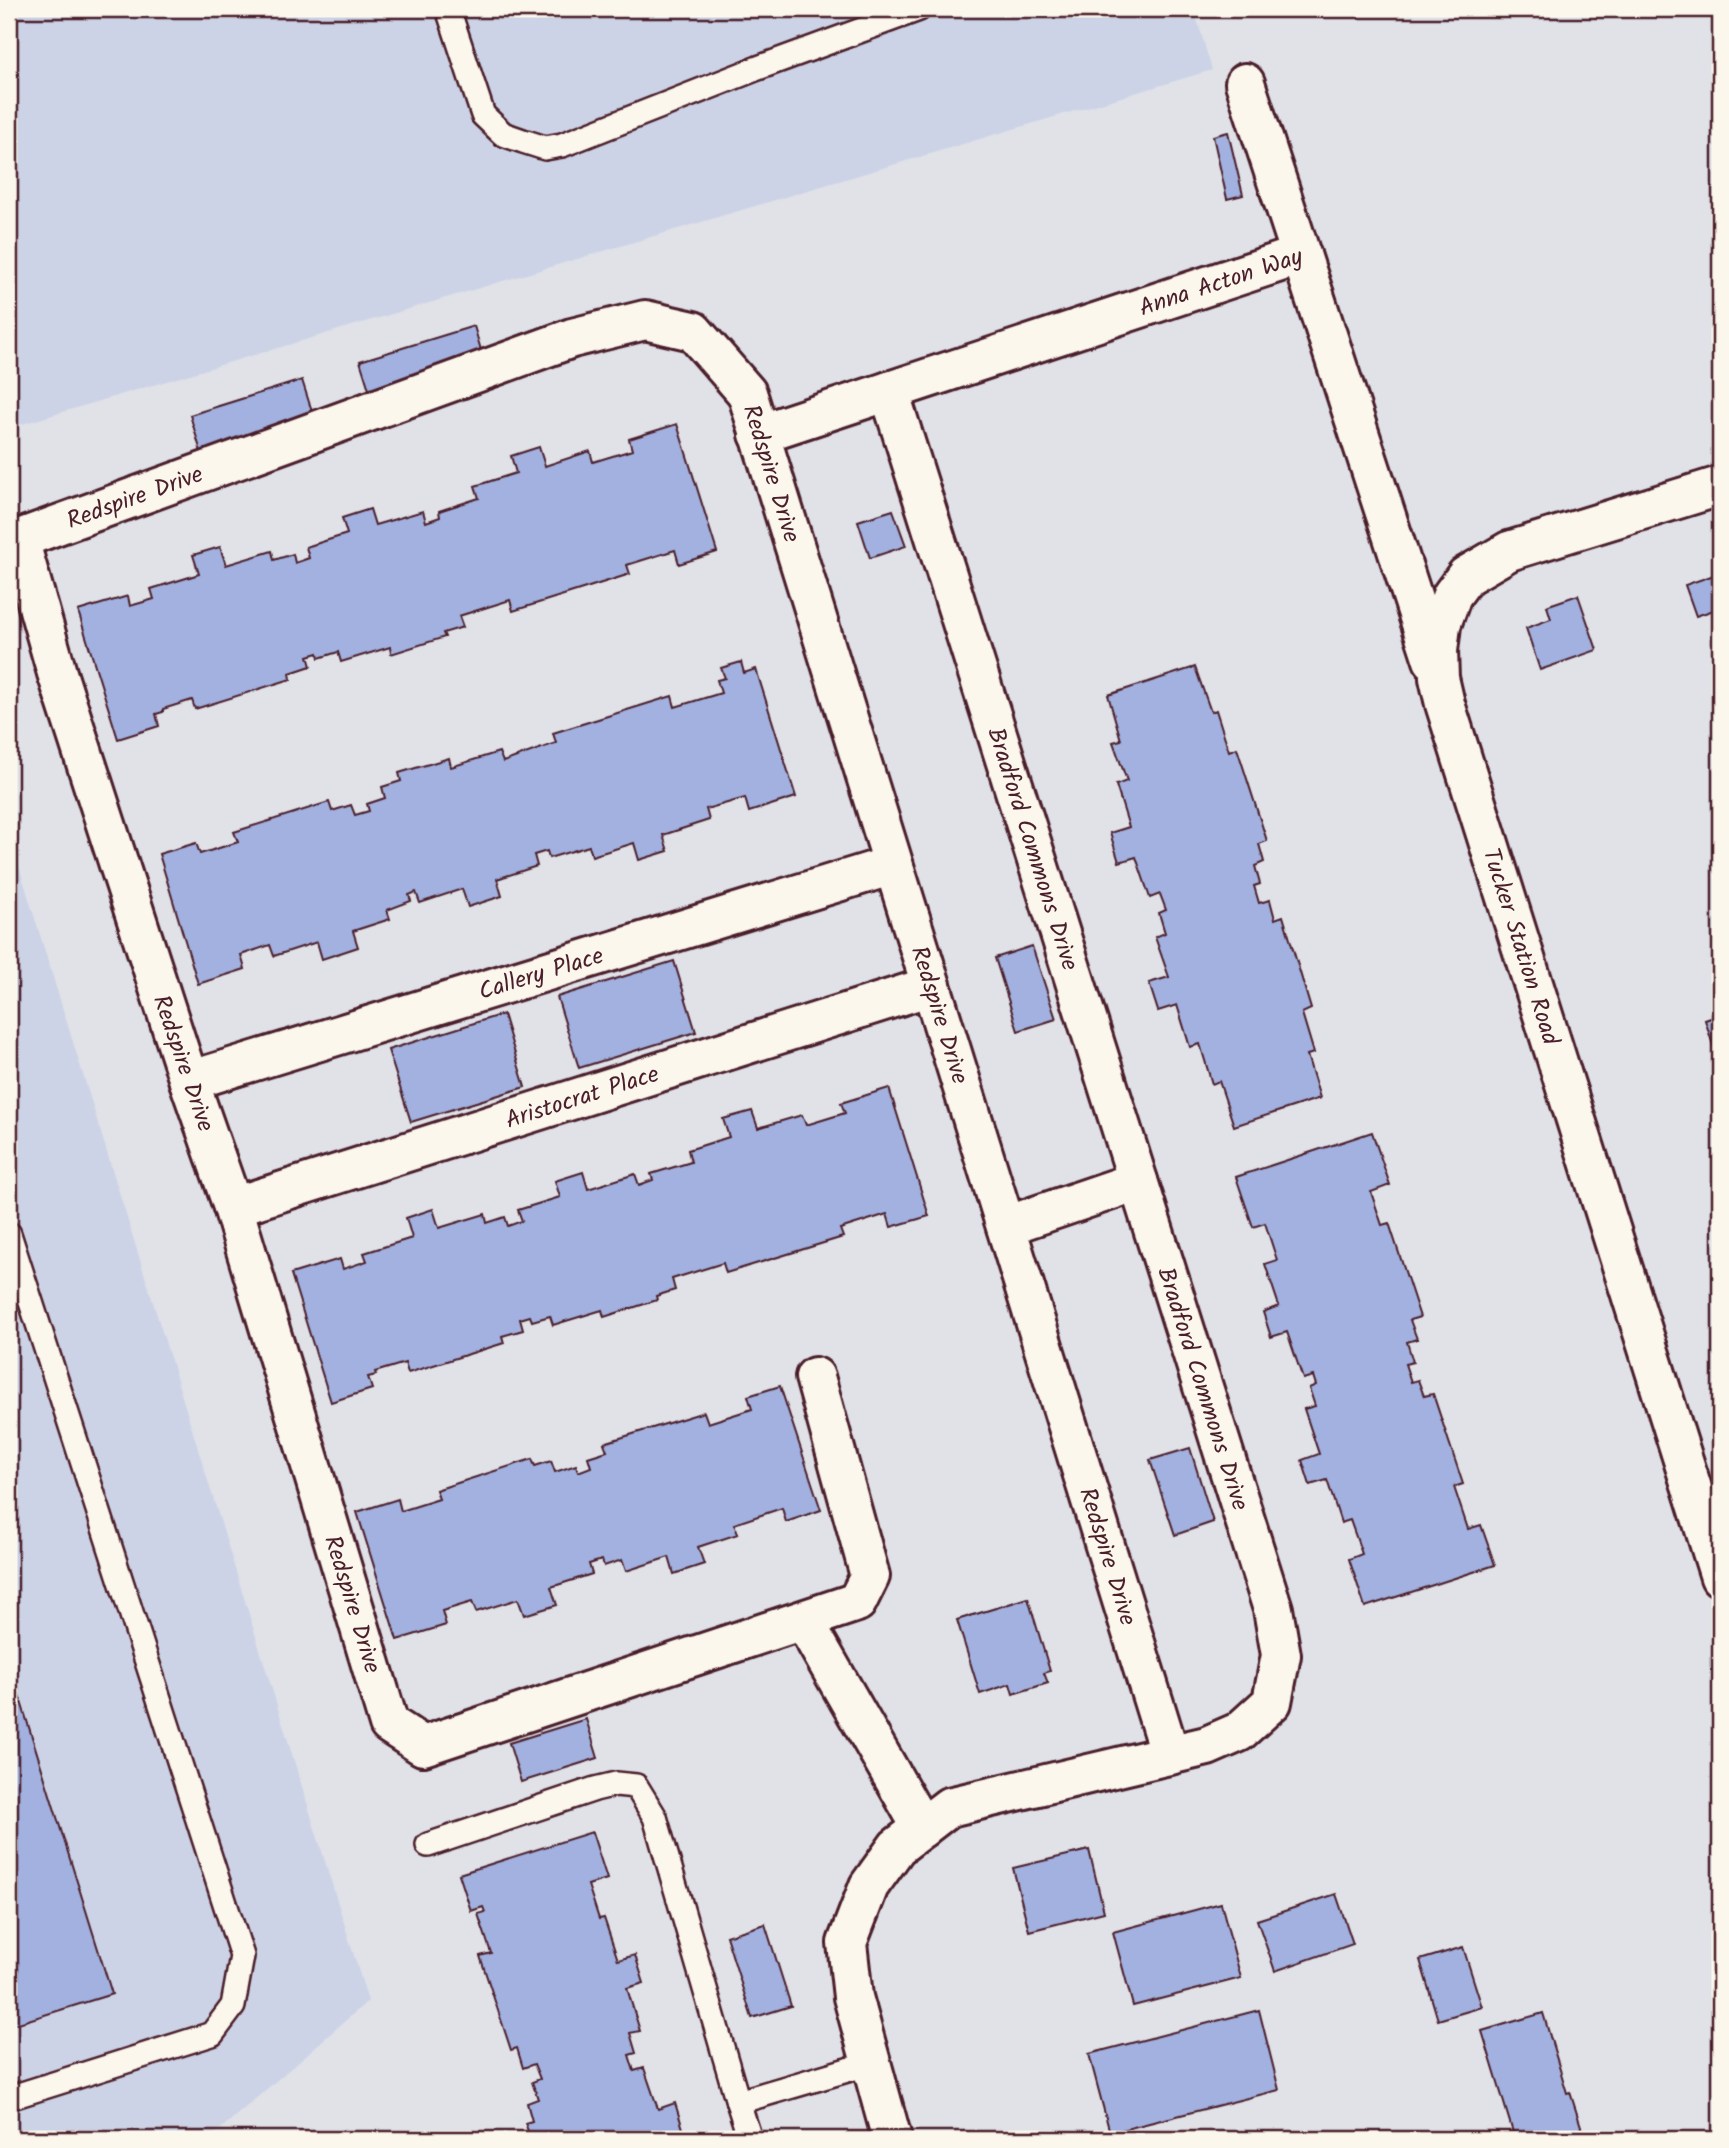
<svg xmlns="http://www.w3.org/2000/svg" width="1729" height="2148" viewBox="0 0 1729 2148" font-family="Kalam,sans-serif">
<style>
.built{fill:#cdd3e6}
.building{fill:#a2b1e0;stroke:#4a1f2b;stroke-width:2}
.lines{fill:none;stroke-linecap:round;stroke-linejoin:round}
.lane-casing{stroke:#4a1f2b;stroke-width:28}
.street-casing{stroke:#4a1f2b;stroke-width:44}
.lane{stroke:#fbf7ec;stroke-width:23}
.street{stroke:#fbf7ec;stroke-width:38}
.labels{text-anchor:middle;stroke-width:5;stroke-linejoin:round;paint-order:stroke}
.street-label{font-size:24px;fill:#4a1f2b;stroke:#fbf7ec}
</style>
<rect width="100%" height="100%" fill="#e0e2e8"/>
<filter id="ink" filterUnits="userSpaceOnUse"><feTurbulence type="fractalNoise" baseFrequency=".0143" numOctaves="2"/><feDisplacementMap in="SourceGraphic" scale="14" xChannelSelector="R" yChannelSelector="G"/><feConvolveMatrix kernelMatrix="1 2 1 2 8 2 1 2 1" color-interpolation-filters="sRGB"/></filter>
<g filter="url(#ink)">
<g class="built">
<polygon points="9,9 1194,9 1212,70 9,428"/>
<polygon points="9,834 368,2001 209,2139 9,2139"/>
</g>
<g class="building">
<polygon points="1228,132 1243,195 1227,199 1213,136"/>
<polygon points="474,326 485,364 372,399 360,361"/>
<polygon points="302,380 314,418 201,452 190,415"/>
<polygon points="677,424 717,552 679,564 675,550 627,565 630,574 513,611 510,600 459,616 463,627 443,633 445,637 391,654 390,647 341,662 338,652 319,658 318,653 308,656 311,666 290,673 291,679 195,709 192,700 163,709 163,712 156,714 159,726 118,739 78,611 128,596 130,606 154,599 151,589 199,574 193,555 220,547 226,565 272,551 274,560 293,554 295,563 309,558 306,547 347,534 342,518 370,509 375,525 423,511 426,522 440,517 439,511 479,498 475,486 516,473 511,456 539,447 545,466 590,451 593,462 632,450 629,439"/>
<polygon points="893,510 906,546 870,558 858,521"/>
<polygon points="1720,573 1720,608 1696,616 1685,585"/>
<polygon points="1578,595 1597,650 1540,670 1526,628 1551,619 1547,606 1549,605"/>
<polygon points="741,662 744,673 756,669 796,797 749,812 745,798 706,809 709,820 663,835 668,851 639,860 634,843 592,856 589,846 549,858 547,851 534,855 537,866 497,879 502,896 468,907 462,889 420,903 416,892 409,895 411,901 387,910 390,919 353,931 358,947 322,959 317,942 274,956 270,945 241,955 245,969 198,984 159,854 196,843 200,854 238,842 234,832 329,802 332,811 351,805 355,815 369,811 367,804 385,798 382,787 401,781 399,773 449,758 451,767 499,752 503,762 556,743 553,733 672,696 675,707 721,693 717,680 725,678 721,668"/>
<polygon points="1195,667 1211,712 1216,710 1229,751 1237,748 1267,841 1259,844 1264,862 1255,866 1260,884 1254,886 1259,903 1270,900 1275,919 1283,916 1311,1009 1302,1013 1314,1053 1307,1055 1320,1098 1234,1126 1219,1081 1212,1084 1200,1044 1190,1047 1177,1005 1158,1011 1149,983 1169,977 1155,937 1165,933 1159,913 1166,910 1160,894 1150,898 1136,857 1119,862 1110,833 1129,827 1116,785 1127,781 1113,742 1121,740 1108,695"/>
<polygon points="1032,946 1056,1019 1018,1031 995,958"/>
<polygon points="674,961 696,1032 579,1068 557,997"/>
<polygon points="1720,983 1720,1013 1712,986"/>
<polygon points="503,1014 525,1087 411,1122 388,1050"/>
<polygon points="1720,1015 1720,1060 1718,1061 1705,1020"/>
<polygon points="889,1088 929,1216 891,1227 887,1214 840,1229 843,1237 726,1273 723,1263 672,1279 675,1290 656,1296 657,1300 604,1317 602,1310 553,1325 550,1316 532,1321 530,1316 520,1319 523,1330 502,1336 504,1343 408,1373 405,1363 375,1372 376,1375 368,1377 372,1389 331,1402 291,1274 340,1259 343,1269 367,1261 364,1253 412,1238 406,1218 433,1209 439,1228 485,1214 487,1223 505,1217 508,1226 522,1221 518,1210 560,1197 555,1181 583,1172 588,1189 635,1174 639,1185 653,1180 651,1174 691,1162 688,1150 729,1137 723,1119 752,1111 758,1128 802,1115 806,1125 845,1113 841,1103"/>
<polygon points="1372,1132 1390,1185 1371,1192 1382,1225 1389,1223 1420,1317 1410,1320 1417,1339 1407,1342 1413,1362 1405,1364 1411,1382 1418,1380 1424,1396 1433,1394 1463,1484 1454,1487 1468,1529 1481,1525 1495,1565 1365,1607 1349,1559 1362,1554 1350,1520 1341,1523 1327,1480 1310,1485 1302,1460 1319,1454 1304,1409 1315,1406 1309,1388 1316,1385 1313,1376 1303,1379 1287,1332 1271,1337 1263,1312 1279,1306 1265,1264 1277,1260 1265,1223 1253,1227 1236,1177"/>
<polygon points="780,1386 821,1510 786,1522 782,1508 734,1524 738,1534 698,1547 704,1564 674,1574 669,1557 626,1571 622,1560 604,1566 602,1560 589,1564 592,1574 551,1587 557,1605 524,1615 518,1599 476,1612 472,1602 442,1611 446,1625 397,1640 357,1512 398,1499 401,1511 439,1499 436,1490 532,1459 535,1466 551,1461 555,1472 576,1465 578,1472 591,1467 588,1457 607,1451 604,1443 704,1412 708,1423 752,1409 748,1396"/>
<polygon points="1190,1448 1213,1522 1175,1535 1150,1460"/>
<polygon points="1028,1598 1050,1671 1044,1673 1048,1683 1013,1694 1010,1684 980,1694 957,1620"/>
<polygon points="9,1663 112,1994 9,2026"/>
<polygon points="586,1719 598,1758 521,1782 509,1743"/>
<polygon points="592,1832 607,1879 588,1885 599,1919 604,1918 618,1960 635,1955 644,1983 627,1988 640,2031 630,2033 636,2053 629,2055 634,2071 644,2068 658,2109 675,2103 684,2132 666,2139 531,2139 525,2123 532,2121 527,2103 538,2099 532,2082 540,2079 534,2064 523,2068 517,2048 511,2050 480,1956 491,1953 478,1914 485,1912 483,1907 471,1911 459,1874"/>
<polygon points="1089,1850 1104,1912 1029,1931 1013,1868"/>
<polygon points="1336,1894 1353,1944 1275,1971 1257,1920"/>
<polygon points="1221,1903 1241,1978 1133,2006 1113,1932"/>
<polygon points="765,1924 791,2006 752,2018 726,1936"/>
<polygon points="1463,1947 1482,2007 1438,2020 1420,1960"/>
<polygon points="1259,2010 1279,2090 1110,2133 1089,2054"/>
<polygon points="1543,2013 1567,2093 1570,2092 1585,2139 1515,2139 1482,2031"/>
</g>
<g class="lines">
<g class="lane-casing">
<g id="lane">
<polyline points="448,9 483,115 503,134 523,141 545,148 562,145 758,68 919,9"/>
<polyline points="9,1234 242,1956 233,2006 212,2034 9,2098"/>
<polyline points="428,1845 595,1789 616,1784 636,1786 655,1817 738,2102"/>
<polyline points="750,2139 738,2102 871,2063"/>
</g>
</g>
<g class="street-casing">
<g id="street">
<polyline points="1245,83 1433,660"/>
<path id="s1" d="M889,391L1273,1609L1281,1655L1272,1702L1239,1732L1207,1746L949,1807L897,1847L869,1886L847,1943L853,1997L892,2139"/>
<path id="s2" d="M759,434L1301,255"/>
<path id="s3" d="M1720,486L1509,551L1466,576L1452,595L1441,625L1438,651L1439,678L1445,704L1720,1577"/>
<path id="s4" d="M189,1081L893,865"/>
<path id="s5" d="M233,1207L931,986"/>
<polyline points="1006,1226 1138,1181"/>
<path id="s6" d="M815,1377L870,1576L857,1602L423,1746L389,1724L233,1207L189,1081L57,673L19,539L572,338L645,320L693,331L747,393L1170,1755"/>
<polyline points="804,1621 922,1828"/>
</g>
</g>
<use href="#lane" class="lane"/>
<use href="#street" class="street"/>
</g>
</g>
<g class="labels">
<g class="street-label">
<text dy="8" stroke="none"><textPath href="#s2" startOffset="486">Anna Acton Way</textPath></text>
<text dy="8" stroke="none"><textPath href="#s6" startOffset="2854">Redspire Drive</textPath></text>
<text dy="8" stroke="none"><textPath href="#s6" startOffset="2098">Redspire Drive</textPath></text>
<text dy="8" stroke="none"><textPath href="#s1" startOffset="480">Bradford Commons Drive</textPath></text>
<text dy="8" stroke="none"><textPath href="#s3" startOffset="660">Tucker Station Road</textPath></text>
<text dy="8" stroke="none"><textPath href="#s4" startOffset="368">Callery Place</textPath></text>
<text dy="8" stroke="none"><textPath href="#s6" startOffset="3421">Redspire Drive</textPath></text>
<text transform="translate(184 1063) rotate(71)" y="8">Redspire Drive</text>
<text dy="8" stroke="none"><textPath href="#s5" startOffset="366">Aristocrat Place</textPath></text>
<text dy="8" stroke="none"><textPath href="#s1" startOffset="1046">Bradford Commons Drive</textPath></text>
<text dy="8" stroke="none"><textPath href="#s6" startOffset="3988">Redspire Drive</textPath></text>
<text transform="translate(353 1604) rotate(73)" y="8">Redspire Drive</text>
</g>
</g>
<rect width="1729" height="2148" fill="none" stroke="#fbf7ec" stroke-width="35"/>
<rect x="18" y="18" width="1694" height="2113" fill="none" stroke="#4a1f2b" stroke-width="2.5" filter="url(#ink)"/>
</svg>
